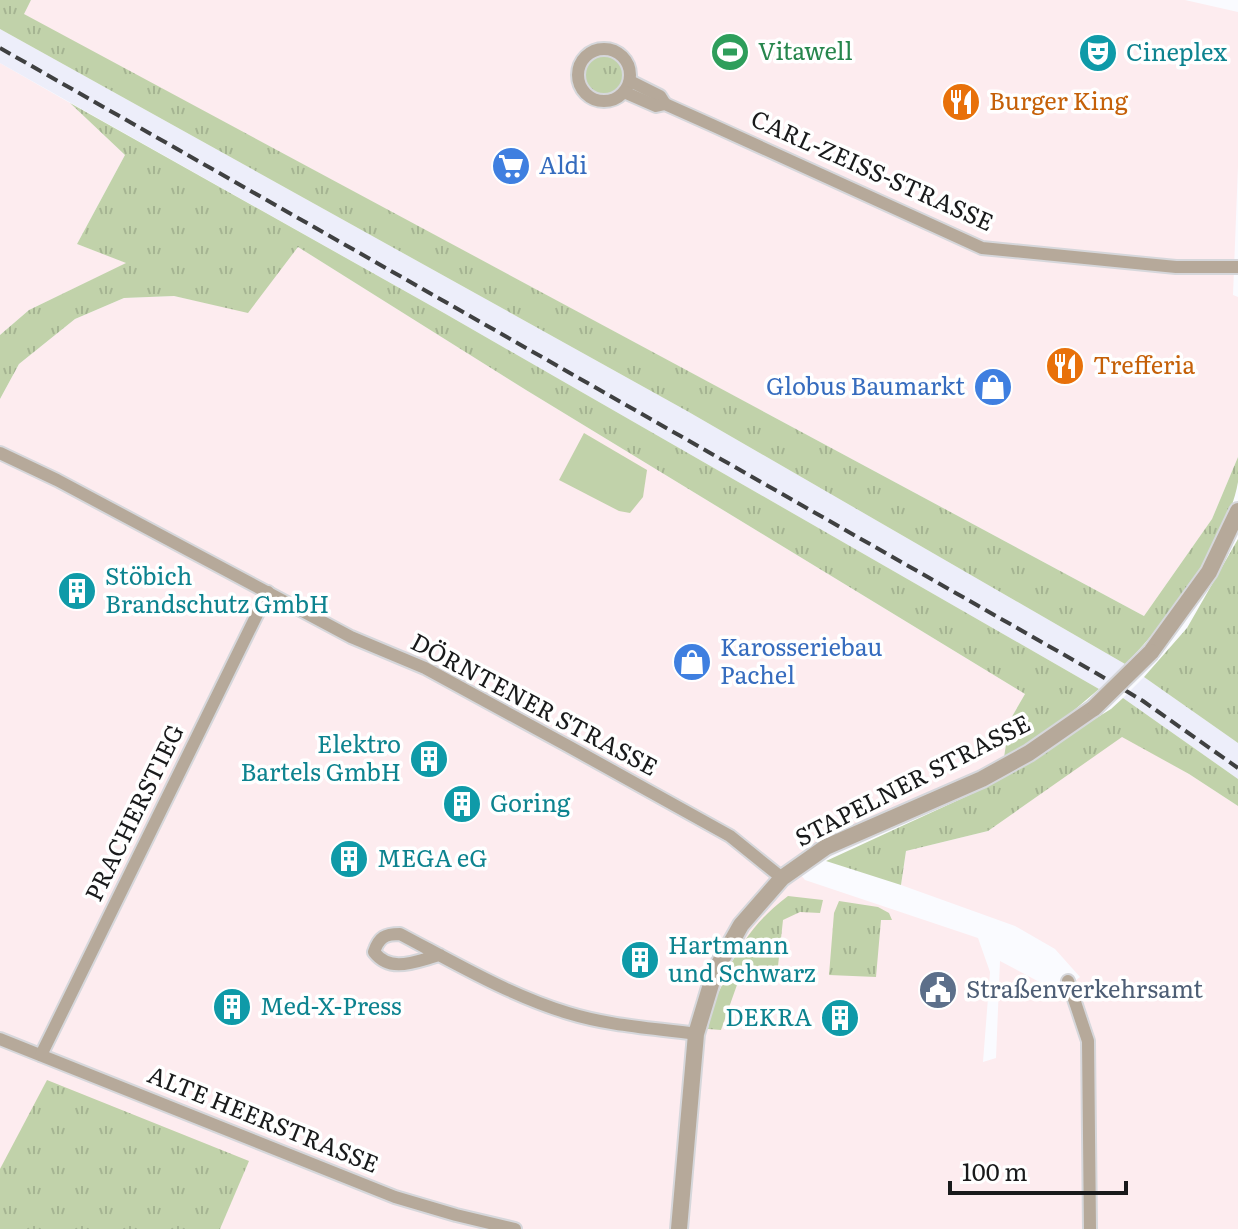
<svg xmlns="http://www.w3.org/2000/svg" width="1238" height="1229" viewBox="0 0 1238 1229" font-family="Literata,serif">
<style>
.commercial{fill:#fdecef}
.built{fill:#edeefa}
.grass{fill:url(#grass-tufts)}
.pitch{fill:#c1d2aa}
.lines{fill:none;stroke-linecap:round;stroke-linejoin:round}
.minor-casing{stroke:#d6d7db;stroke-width:16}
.tertiary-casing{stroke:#d6d7db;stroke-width:20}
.minor{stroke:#b6a99a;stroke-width:12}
.tertiary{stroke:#b6a99a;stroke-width:16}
.rail{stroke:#3f4041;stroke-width:4;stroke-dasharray:12 6;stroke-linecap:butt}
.tertiary-bridge-casing{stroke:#d6d7db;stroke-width:20;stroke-linecap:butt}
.tertiary-bridge{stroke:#b6a99a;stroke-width:16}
.labels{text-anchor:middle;stroke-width:7;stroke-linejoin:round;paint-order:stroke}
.leisure-label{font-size:24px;fill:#27864d;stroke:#fff;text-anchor:start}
.culture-label{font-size:24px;fill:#0d838f;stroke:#fff;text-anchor:start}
.food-label{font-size:24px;fill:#c56008;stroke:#fff;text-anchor:start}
.shop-label{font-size:24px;fill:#366cbe;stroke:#fff;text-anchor:start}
.street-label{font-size:24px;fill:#191a1b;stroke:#fff}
.service-label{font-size:24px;fill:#4e5e75;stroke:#fff;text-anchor:start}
</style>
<defs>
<pattern id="grass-tufts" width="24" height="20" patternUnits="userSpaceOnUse" patternTransform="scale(2)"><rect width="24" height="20" fill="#c1d2aa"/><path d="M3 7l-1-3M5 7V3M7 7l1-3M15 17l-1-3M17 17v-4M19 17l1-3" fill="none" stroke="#a5b492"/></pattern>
</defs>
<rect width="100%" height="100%" fill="#fafbff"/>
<g class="commercial">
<polygon points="31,0 1185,0 1238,12 1238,166 1233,295 1238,297 1238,457 1212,519 1144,616 23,14"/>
<polygon points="0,63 70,103 125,155 77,244 127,263 29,310 0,335"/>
<polygon points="298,247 526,390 1025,694 1010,720 1004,757 952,783 840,831 790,862 805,880 978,938 990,972 983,1062 996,1058 1000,961 1060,993 1080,977 1055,949 1015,926 901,885 906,851 988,831 1122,736 1189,774 1238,806 1238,1229 220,1229 248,1161 0,1169 0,399 19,364 75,319 124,298 174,296 248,312"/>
</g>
<g class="built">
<polygon points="0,29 687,411 1125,664 1099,689 444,313 0,63"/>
<polygon points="1144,677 1238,743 1238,779 1123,698"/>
</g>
<g class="grass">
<path d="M0,0H31L24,14L1144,616L1212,519L1238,457C1238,465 1238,474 1238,482C1229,537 1165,626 1125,664L687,411L0,29Z"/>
<circle cx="604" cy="75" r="19"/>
<polygon points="70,103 444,313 1099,689 1046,734 1004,757 1010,720 1025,694 526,390 298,247 248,313 174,296 124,298 75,319 19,364 0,399 0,335 29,310 126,263 77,244 125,155"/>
<polygon points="1238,539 1238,743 1144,677 1187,628"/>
<polygon points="1123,698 1238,779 1238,806 1189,774 1122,737 988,831 906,851 901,885 826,861 978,791 1111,709"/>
<path d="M788,896L823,900L820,913L800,912L783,920L778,966L788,968L787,974L738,973L728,969C746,936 757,920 788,896Z"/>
<polygon points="839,901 878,907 889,913 892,920 881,920 876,977 829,975 834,913"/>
<polygon points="724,981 738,982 721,1030 708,1029 713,1004"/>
<polygon points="47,1080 249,1161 220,1229 0,1229 0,1169"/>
</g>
<polygon class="pitch" points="584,433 647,470 643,497 630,513 619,511 559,480"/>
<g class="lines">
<g class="minor-casing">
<g id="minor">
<circle cx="604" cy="75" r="26"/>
<polyline points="630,81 660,96 665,104"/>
<polyline points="624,92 656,106 665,104 712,125 982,248 1176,267 1238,267"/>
<polyline points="0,453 57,480 351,637 425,668 568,746 730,836 782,878"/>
<path d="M440,955C416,961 391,974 374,952C379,937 385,934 400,934C455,963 509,995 568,1013C610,1026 653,1028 696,1034"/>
<polyline points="1068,981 1088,1041 1090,1229"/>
<polyline points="0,1039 395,1197 456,1215 515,1229"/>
<polyline points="41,1055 268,592"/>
</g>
</g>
<g class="tertiary-casing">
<g id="tertiary">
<polyline points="1151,652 1209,572 1238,511"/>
<polyline points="679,1229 696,1034 715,971 741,925 782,878 826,847 982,779 1029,753 1094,708"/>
</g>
</g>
<use href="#minor" class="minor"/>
<use href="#tertiary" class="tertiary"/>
<polyline class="rail" points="0,48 1096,673 1143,701 1238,768"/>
<g class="tertiary-bridge-casing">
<polyline id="tertiary-bridge" points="1094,708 1151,652"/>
</g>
<use href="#tertiary-bridge" class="tertiary-bridge"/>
</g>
<defs>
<g id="stadium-disc" transform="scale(2)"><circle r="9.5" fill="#2e9e5b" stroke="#fff"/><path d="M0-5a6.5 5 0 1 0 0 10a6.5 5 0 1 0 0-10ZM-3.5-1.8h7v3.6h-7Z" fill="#fff"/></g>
<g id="theatre-disc" transform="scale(2)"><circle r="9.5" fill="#0f9aa8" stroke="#fff"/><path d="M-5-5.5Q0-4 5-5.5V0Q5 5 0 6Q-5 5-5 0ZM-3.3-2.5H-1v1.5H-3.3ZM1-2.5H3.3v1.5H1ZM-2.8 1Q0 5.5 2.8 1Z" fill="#fff"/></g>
<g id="restaurant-disc" transform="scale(2)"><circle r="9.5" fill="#e8710a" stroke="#fff"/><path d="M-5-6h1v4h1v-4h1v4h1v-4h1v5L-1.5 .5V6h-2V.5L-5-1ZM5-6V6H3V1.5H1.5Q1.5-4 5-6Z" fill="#fff"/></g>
<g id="supermarket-disc" transform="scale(2)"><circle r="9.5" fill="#3f7fe0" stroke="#fff"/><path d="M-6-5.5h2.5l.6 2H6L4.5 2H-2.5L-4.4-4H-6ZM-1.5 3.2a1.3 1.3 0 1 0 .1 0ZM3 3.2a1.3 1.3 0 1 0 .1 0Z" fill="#fff"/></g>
<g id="shop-disc" transform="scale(2)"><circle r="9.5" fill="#3f7fe0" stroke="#fff"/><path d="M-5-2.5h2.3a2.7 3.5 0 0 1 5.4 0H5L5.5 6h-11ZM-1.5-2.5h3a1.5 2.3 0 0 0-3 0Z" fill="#fff"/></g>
<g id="building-disc" transform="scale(2)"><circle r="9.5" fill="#0f9aa8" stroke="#fff"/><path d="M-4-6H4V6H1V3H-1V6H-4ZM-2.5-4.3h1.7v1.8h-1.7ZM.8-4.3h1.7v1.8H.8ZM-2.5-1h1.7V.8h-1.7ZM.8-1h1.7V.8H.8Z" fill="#fff"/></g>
<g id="civic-disc" transform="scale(2)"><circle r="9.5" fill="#5c6f8a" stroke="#fff"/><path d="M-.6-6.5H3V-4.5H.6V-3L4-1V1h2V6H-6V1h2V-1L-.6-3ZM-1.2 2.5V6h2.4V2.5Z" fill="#fff"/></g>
</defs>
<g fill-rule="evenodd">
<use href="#stadium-disc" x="730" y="52"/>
<use href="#theatre-disc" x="1098" y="53"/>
<use href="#restaurant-disc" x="961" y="102"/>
<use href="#supermarket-disc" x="511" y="166"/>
<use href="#restaurant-disc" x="1065" y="366"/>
<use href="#shop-disc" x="993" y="387"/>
<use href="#building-disc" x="77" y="591"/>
<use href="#shop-disc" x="692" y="662"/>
<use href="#building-disc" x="429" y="759"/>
<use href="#building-disc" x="462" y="804"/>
<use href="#building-disc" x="349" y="859"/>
<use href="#building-disc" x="640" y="960"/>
<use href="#civic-disc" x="938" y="990"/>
<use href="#building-disc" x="232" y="1007"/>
<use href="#building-disc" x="840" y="1018"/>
</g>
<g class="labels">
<g class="leisure-label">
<text x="758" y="60">Vitawell</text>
</g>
<g class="culture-label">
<text x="1126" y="61">Cineplex</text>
<text x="105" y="585">Stöbich<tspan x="105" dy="28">Brandschutz GmbH</tspan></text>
<text x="401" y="753" text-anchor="end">Elektro<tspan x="401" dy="28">Bartels GmbH</tspan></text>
<text x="490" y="812">Goring</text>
<text x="377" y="867">MEGA eG</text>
<text x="668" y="954">Hartmann<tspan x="668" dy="28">und Schwarz</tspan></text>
<text x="260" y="1015">Med-X-Press</text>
<text x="812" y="1026" text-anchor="end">DEKRA</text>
</g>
<g class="food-label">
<text x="989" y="110">Burger King</text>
<text x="1093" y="374">Trefferia</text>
</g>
<g class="shop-label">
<text x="539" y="174">Aldi</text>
<text x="965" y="395" text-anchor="end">Globus Baumarkt</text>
<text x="720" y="656">Karosseriebau<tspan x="720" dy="28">Pachel</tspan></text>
</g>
<g class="street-label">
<text transform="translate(872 171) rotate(24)" y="8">CARL-ZEISS-STRASSE</text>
<text transform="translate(534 705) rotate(28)" y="8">DÖRNTENER STRASSE</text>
<text transform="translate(913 781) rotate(-27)" y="8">STAPELNER STRASSE</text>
<text transform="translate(135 813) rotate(-64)" y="8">PRACHERSTIEG</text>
<text transform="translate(263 1120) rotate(22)" y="8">ALTE HEERSTRASSE</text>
</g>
<g class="service-label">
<text x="966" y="998">Straßenverkehrsamt</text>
</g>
</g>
<path d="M950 1181v12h176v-12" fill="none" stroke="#191a1b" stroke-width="4"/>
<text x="962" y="1181" font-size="24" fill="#191a1b" stroke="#ffffff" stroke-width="6" paint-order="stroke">100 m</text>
</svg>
